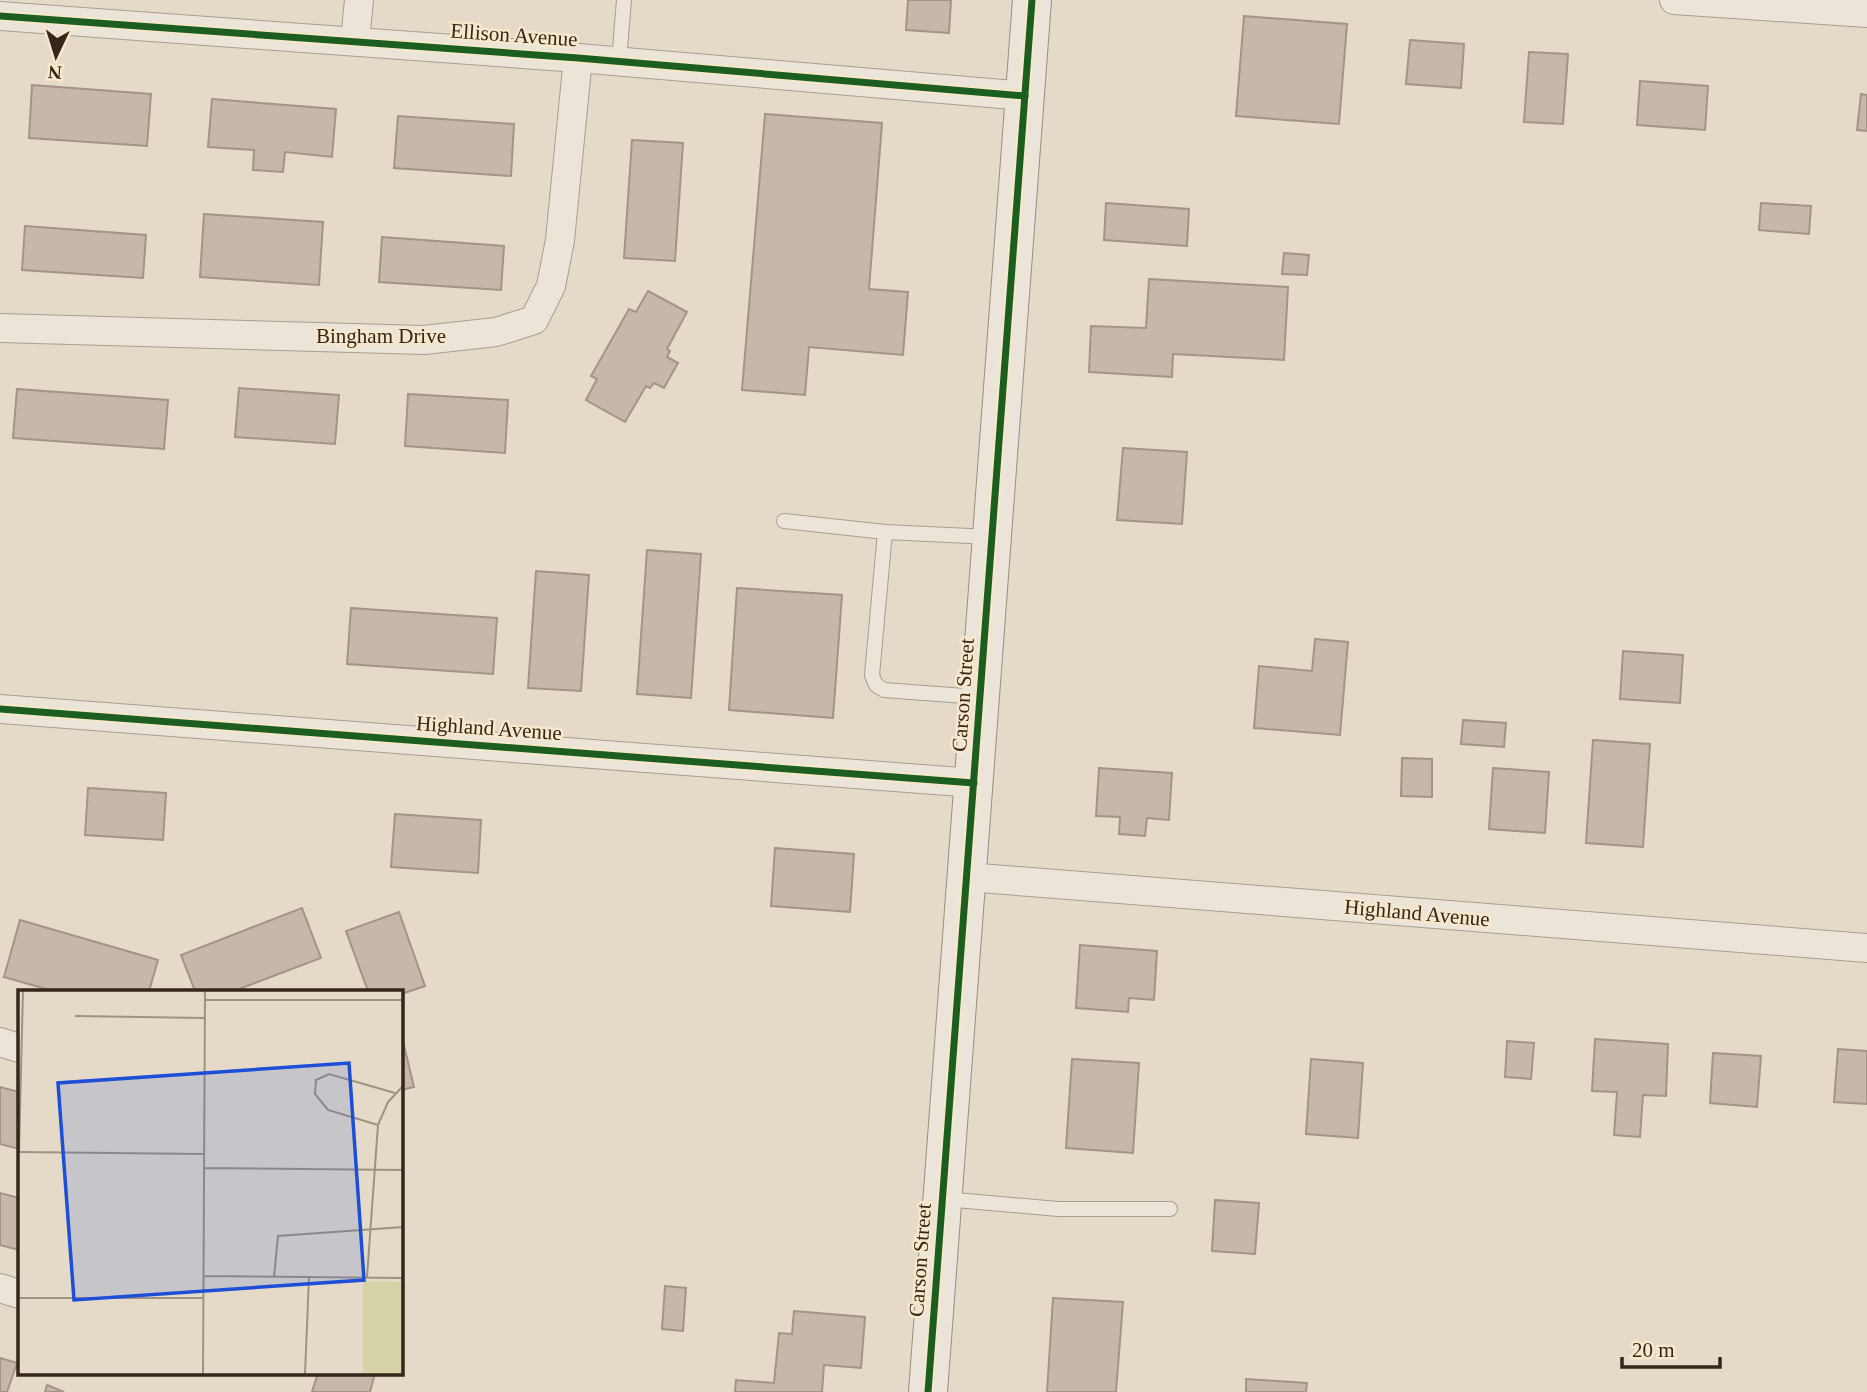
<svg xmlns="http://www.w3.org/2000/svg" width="1867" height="1392" viewBox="0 0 1867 1392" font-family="Georgia,serif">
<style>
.building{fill:#c7b7a8;stroke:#a39487;stroke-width:2}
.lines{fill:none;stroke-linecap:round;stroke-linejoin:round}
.lane-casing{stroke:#a89e91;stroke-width:16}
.street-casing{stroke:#a89e91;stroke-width:30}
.secondary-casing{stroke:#988e81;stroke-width:40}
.lane{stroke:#ebe4d9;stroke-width:14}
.street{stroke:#ebe4d9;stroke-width:28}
.secondary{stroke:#ebe4d9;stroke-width:38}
.cycleway-casing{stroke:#f7e7cb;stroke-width:11}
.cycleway{stroke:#1b5e20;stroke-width:7}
.labels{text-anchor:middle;stroke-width:5;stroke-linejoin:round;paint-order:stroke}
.street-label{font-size:21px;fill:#35261a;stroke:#f7e7cb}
.inset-road{fill:none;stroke:#9e9282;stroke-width:2}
.view{fill:#1d4ed8;fill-opacity:0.15;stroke:#1d4ed8;stroke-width:3.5}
.inset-edge{fill:none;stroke:#35261a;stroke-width:3.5}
</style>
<rect width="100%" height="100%" fill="#e4dac7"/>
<g class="building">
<polygon points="908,0 951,0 949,33 906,30"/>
<polygon points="1244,16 1347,24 1339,124 1236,116"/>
<polygon points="1410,40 1464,44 1461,88 1406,84"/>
<polygon points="1529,52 1568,54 1563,124 1524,122"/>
<polygon points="1640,81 1708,86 1705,130 1637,125"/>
<polygon points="32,85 151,94 147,146 29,138"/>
<polygon points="1861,94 1867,95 1867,131 1857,130"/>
<polygon points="212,99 336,109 332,157 285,152 283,172 253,170 254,150 208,147"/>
<polygon points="765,114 882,123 869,289 908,292 903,355 809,347 805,395 742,390"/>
<polygon points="398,116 514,124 511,176 394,168"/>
<polygon points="632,140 683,143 675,261 624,258"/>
<polygon points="1106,203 1189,209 1187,246 1104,240"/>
<polygon points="1761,203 1811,206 1809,234 1759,230"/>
<polygon points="204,214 323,222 319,285 200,277"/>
<polygon points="25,226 146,235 143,278 22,270"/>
<polygon points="382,237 504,246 501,290 379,282"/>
<polygon points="1284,253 1309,255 1307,275 1282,274"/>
<polygon points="1149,279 1288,287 1284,360 1173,354 1172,377 1089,372 1091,326 1146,328"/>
<polygon points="648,291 687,312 667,349 670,351 667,357 678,363 664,388 654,383 650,388 646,386 625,422 586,400 597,379 591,376 629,309 636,312"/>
<polygon points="239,388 339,395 335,444 235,437"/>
<polygon points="17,389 168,400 164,449 13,438"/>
<polygon points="408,394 508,400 505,453 405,446"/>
<polygon points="1123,448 1187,452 1182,524 1117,520"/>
<polygon points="647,550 701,554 691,698 637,694"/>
<polygon points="536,571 589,575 581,691 528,688"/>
<polygon points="737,588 842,595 833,718 729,710"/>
<polygon points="351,608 497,618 493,674 347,664"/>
<polygon points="1315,639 1348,642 1340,735 1254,728 1259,666 1312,671"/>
<polygon points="1623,651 1683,655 1680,703 1620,699"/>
<polygon points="1463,720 1506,723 1504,747 1461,744"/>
<polygon points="1593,740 1650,744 1643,847 1586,843"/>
<polygon points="1402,758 1432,759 1432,797 1401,796"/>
<polygon points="1099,768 1172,773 1169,820 1147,818 1145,836 1119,834 1120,817 1096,816"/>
<polygon points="1493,768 1549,772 1545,833 1489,829"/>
<polygon points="88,788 166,793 163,840 85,835"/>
<polygon points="395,814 481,820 478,873 391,867"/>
<polygon points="775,848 854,854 850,912 771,906"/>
<polygon points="302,908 321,958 234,991 195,991 181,955"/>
<polygon points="399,912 425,986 401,994 401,991 368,991 346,931"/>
<polygon points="20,920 158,960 149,991 53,991 4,977"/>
<polygon points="1080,945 1157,951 1154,1000 1129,998 1128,1012 1076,1008"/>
<polygon points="401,1033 414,1087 401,1090"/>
<polygon points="1595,1039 1668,1044 1666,1096 1643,1095 1640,1137 1614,1135 1617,1092 1592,1091"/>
<polygon points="1507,1041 1534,1043 1531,1079 1505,1077"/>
<polygon points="1838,1049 1867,1051 1867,1104 1834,1102"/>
<polygon points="1713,1053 1761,1056 1757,1107 1710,1103"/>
<polygon points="1072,1059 1139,1063 1133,1153 1066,1148"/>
<polygon points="1311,1059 1363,1063 1358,1138 1306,1134"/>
<polygon points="0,1087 19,1092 19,1149 0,1144"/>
<polygon points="0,1193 19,1198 19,1250 0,1245"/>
<polygon points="1215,1200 1259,1203 1255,1254 1212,1251"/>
<polygon points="665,1286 686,1288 683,1331 662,1329"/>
<polygon points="1053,1298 1123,1302 1116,1392 1047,1392"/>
<polygon points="794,1311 865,1317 861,1368 824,1365 822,1392 735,1392 736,1380 774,1383 779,1333 792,1334"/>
<polygon points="0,1358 17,1363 7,1392 0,1392"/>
<polygon points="318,1373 375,1373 370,1392 312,1392"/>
<polygon points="1246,1379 1307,1383 1306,1392 1246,1392"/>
<polygon points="47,1385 64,1392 45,1392"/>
</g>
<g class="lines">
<g class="lane-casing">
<g id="lane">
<polyline points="619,61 624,0"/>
<polyline points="784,521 885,532"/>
<polyline points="978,697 884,690 876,685 872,675 885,532 991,537"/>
<polyline points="944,1199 1058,1209 1170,1209"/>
</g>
</g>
<g class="street-casing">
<g id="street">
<polyline points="1674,0 1867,13"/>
<polyline points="0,16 578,58 1025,96"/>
<polyline points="355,41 359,0"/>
<polyline points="0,328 424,340 496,332 534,320 551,286 560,240 578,58"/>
<polyline points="0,709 974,783"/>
<polyline points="967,877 1867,948"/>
<polyline points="0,1042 19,1048"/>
<polyline points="0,1288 19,1294"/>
</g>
</g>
<g class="secondary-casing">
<polyline id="secondary" points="928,1392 1032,0"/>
</g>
<use href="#lane" class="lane"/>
<use href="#street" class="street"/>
<use href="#secondary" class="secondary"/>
<g class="cycleway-casing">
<g id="cycleway">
<polyline points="0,16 578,58 1025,96"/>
<polyline points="0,709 974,783"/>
<polyline points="928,1392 1032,0"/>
</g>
</g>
<use href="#cycleway" class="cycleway"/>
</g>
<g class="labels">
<g class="street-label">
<text transform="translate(514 35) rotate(4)" y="7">Ellison Avenue</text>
<text x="381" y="343">Bingham Drive</text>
<text transform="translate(963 695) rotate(-86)" y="7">Carson Street</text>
<text transform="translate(489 728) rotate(4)" y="7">Highland Avenue</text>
<text transform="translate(1417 913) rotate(5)" y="7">Highland Avenue</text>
<text transform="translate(920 1260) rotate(-86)" y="7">Carson Street</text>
</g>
</g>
<g transform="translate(18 990)">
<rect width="385" height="385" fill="#e4dac7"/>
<path d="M345,291L385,292V384H345Z" fill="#d6d3a8"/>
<path class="inset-road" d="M187,10H385M57,26L187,28M360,135L310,120L297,104L298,90L311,84L377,103M0,162L186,164M1,162L5,1M186,178L385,180M186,286L385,288M256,287L260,246L385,237M349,287L360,135L370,112L385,96M0,308H186M185,384L187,1M287,384L291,287"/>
<path class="view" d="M331,73L346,290L56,310L40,93Z"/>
<rect width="385" height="385" class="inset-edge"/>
</g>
<g transform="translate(56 56) rotate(184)" stroke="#f7e7cb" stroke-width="5" paint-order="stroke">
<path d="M0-5L12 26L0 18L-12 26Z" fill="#35261a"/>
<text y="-10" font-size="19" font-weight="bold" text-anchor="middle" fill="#35261a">N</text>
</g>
<path d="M1622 1357v10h98v-10" fill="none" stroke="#35261a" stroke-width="3.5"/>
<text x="1632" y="1357" font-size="21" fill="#35261a" stroke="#f7e7cb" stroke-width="5" paint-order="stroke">20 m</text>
</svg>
